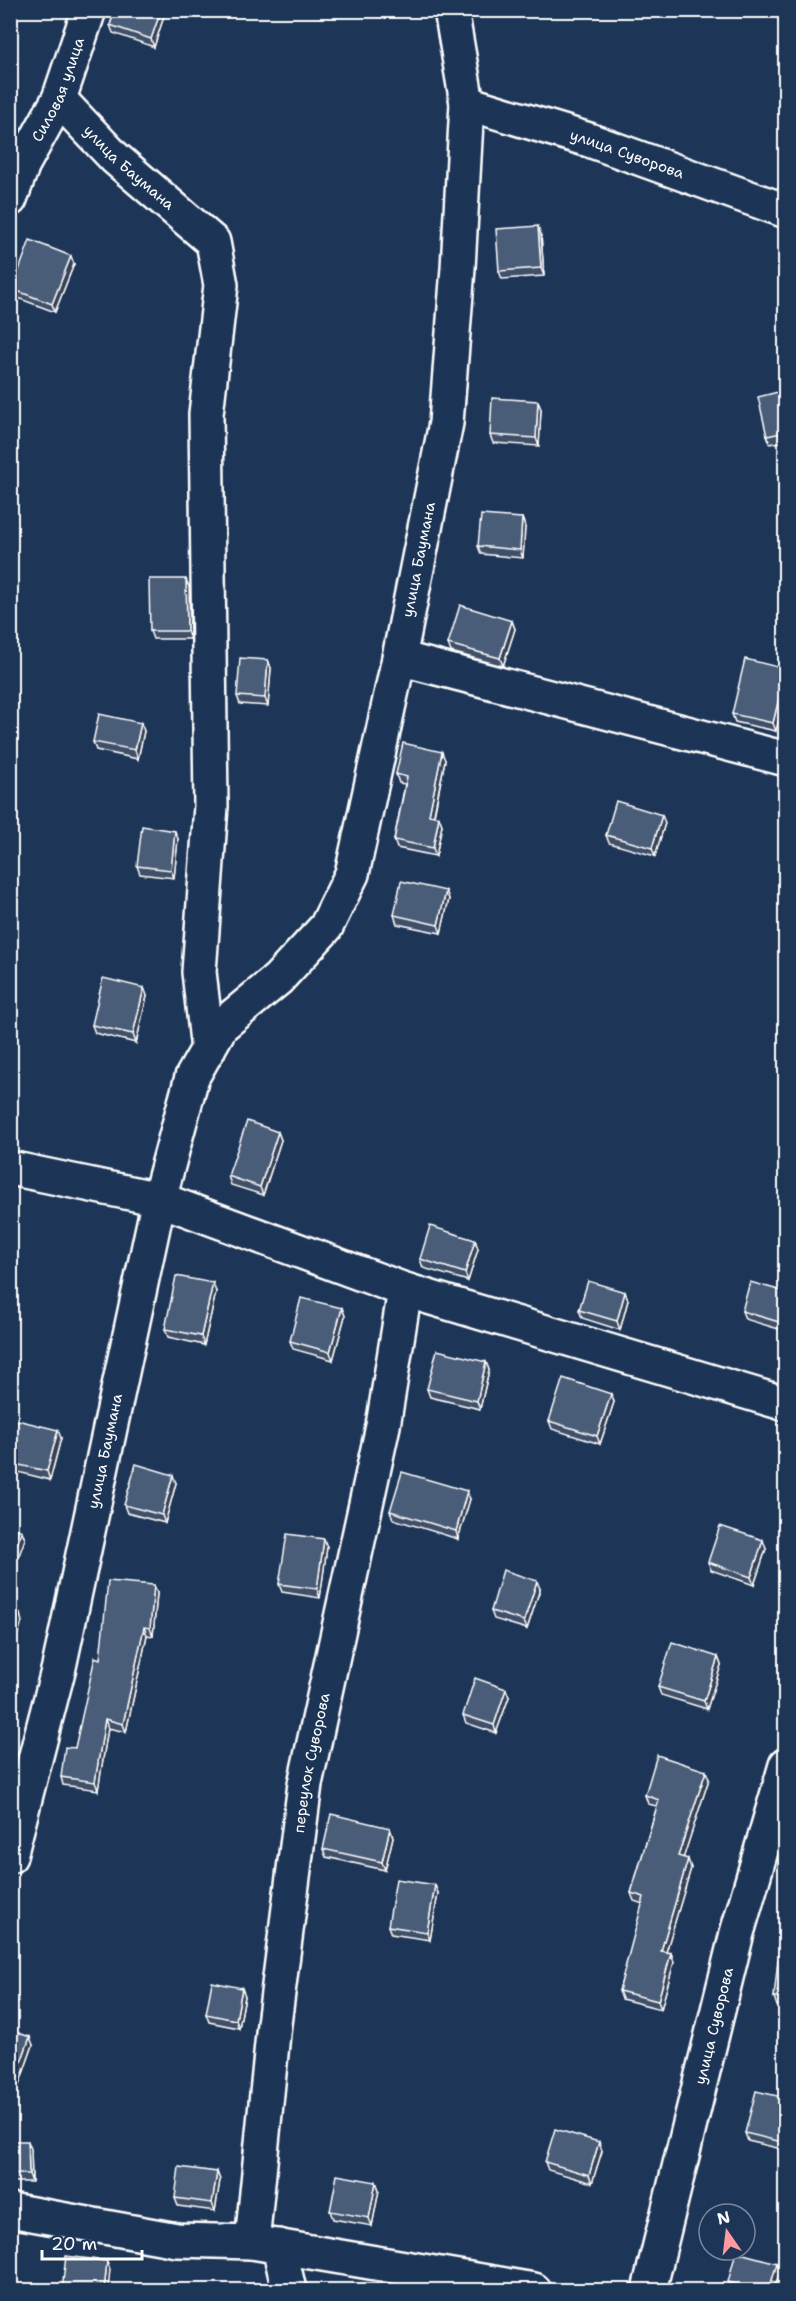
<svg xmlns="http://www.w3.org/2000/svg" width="796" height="2301" viewBox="0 0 796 2301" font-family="'Shantell Sans',sans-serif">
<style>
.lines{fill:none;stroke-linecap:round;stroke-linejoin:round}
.street-casing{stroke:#fff;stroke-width:38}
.street{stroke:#1d3557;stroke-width:33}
.wall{fill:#405068;stroke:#fff;stroke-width:1.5}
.shaded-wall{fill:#344155;stroke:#fff;stroke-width:1.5}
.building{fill:#4a5d79;stroke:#fff;stroke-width:1.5}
.labels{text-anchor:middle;stroke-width:4.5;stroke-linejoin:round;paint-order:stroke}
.street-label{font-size:15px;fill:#fff;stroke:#1d3557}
</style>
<rect width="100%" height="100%" fill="#1d3557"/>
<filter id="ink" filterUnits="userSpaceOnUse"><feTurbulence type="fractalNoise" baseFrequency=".0167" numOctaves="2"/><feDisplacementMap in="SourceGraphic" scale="12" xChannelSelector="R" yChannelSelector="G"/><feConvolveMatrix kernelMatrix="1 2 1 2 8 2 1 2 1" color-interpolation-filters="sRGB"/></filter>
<g filter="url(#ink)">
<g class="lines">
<g class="street-casing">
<g id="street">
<path id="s1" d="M59,99L115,158L213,242L221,285L206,414L211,806L199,972L208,1050"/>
<path id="s2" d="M467,103L589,140L786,211"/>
<path id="s3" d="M10,199L23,164L59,99L89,10"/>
<polyline points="399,658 786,759"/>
<polyline points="10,1168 159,1199 405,1290 786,1404"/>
<path id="s4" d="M10,1856L59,1667L159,1199L192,1077L221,1026L278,979L326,927L352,874L399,658L446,423L458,268L467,103L451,10"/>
<polyline points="10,2210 177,2240 252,2242 534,2290"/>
<path id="s5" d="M252,2242L274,2024L305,1784L383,1426L405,1290"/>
<polyline points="279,2246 289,2290"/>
<path id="s6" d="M649,2290L737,1933L786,1765"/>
</g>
</g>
<use href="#street" class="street"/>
</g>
<g class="wall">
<polygon points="115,10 166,10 154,47 113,33 110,25"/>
<polygon points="541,235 544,276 502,279 499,271"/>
<polygon points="74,264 55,312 15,297 12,289"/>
<polygon points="786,390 786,441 770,444 767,436"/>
<polygon points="541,409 539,446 493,443 490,435"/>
<polygon points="522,518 525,526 523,558 481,554 478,546"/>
<polygon points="189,587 190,639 153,639 150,631"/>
<polygon points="512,621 515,629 503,666 451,652 448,644"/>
<polygon points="268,660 271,668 268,706 240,704 237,696"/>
<polygon points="786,669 786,692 776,731 735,722 732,714"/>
<polygon points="144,731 138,759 96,750 93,742"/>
<polygon points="445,760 434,816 439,817 442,825 436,856 397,848 394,840 405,784 399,783 396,774"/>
<polygon points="665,823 655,856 609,843 606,835"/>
<polygon points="178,839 174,878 140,874 137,866"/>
<polygon points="446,891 449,899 441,933 397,924 394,915"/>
<polygon points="144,988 147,996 136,1043 95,1033 92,1025"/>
<polygon points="278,1132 281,1140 263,1195 231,1185 228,1176"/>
<polygon points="475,1240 478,1249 468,1281 423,1268 420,1259"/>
<polygon points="216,1292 204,1345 168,1337 165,1329"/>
<polygon points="625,1292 628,1300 620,1330 582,1318 579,1310"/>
<polygon points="786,1292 786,1318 782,1330 745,1319 742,1311"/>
<polygon points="342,1308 345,1316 333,1360 293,1349 290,1341"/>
<polygon points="486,1362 489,1370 480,1409 430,1397 427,1389"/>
<polygon points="611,1394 614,1402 600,1444 552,1429 549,1421"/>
<polygon points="61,1438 50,1480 10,1470 10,1448"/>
<polygon points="176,1483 165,1523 127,1513 124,1505"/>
<polygon points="470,1499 458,1539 393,1519 390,1511"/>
<polygon points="327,1547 320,1598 282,1592 279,1584"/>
<polygon points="766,1549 754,1585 711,1570 708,1562"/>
<polygon points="540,1589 527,1629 494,1619 491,1611"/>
<polygon points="157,1593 153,1636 147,1635 126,1732 108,1728 98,1790 63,1785 61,1777 75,1748 100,1659"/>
<polygon points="718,1657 721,1665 707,1709 661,1695 658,1687"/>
<polygon points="509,1697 496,1733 466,1723 463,1715"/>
<polygon points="709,1779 683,1858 691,1868 666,1952 671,1953 674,1962 661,2009 622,1999 619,1991 643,1904 634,1901 631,1893 657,1806 648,1804 645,1795"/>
<polygon points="393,1837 385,1870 326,1857 323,1849"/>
<polygon points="438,1893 430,1940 391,1934 388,1926"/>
<polygon points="786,1960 786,2006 777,2006 774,1997"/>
<polygon points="245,1996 239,2028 209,2022 206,2014"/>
<polygon points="10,2030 33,2045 19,2085 10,2081"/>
<polygon points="786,2098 786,2150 748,2141 745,2133"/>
<polygon points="10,2141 31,2149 32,2182 10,2182"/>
<polygon points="599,2142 602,2151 592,2183 548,2170 545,2162"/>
<polygon points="217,2172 220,2180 215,2211 178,2206 175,2198"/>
<polygon points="376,2182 379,2190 372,2226 333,2219 330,2211"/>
<polygon points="780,2271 774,2290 731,2290 728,2282"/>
</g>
<g class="shaded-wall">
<polygon points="161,10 166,10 154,47 151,39"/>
<polygon points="538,226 541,235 544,276 541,268"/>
<polygon points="71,256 74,264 55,312 52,304"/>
<polygon points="538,401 541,409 539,446 536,438"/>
<polygon points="522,518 525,526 523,558 520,550"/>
<polygon points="186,579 189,587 190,639 187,631"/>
<polygon points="512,621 515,629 503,666 500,658"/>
<polygon points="268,660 271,668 268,706 265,698"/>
<polygon points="786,671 786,692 776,731 773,723"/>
<polygon points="141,723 144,731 138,759 135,750"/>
<polygon points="442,752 445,760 432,823 429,815"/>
<polygon points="662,815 665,823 655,856 652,848"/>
<polygon points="439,817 442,825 436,856 433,848"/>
<polygon points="175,831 178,839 174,878 171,870"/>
<polygon points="446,891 449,899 441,933 438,925"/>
<polygon points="144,988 147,996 136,1043 133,1034"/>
<polygon points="278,1132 281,1140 263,1195 260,1187"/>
<polygon points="475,1240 478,1249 468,1281 465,1273"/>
<polygon points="213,1283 216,1292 204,1345 201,1336"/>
<polygon points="625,1292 628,1300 620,1330 617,1321"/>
<polygon points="786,1300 786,1318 782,1330 779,1322"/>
<polygon points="342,1308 345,1316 333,1360 330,1352"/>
<polygon points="486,1362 489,1370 480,1409 477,1401"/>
<polygon points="611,1394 614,1402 600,1444 597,1436"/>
<polygon points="58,1430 61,1438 50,1480 47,1471"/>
<polygon points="173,1475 176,1483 165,1523 162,1515"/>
<polygon points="467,1491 470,1499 458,1539 456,1531"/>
<polygon points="22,1531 25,1539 13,1572 10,1566 10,1562"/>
<polygon points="324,1539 327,1547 320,1598 317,1589"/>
<polygon points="763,1540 766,1549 754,1585 751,1577"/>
<polygon points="537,1581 540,1589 527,1629 524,1621"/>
<polygon points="154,1585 157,1593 153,1636 150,1628"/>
<polygon points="20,1614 22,1622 13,1648 10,1639"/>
<polygon points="144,1627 147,1635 126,1732 123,1724"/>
<polygon points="718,1657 721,1665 707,1709 704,1701"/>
<polygon points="506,1689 509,1697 496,1733 494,1725"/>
<polygon points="105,1719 108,1728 98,1790 95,1782"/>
<polygon points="706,1771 709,1779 681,1865 678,1856"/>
<polygon points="390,1828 393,1837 385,1870 382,1862"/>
<polygon points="688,1859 691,1868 664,1959 661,1951"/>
<polygon points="435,1885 438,1893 430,1940 427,1932"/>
<polygon points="671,1953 674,1962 661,2009 658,2001"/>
<polygon points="242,1988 245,1996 239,2028 236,2020"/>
<polygon points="30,2037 33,2045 19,2085 16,2076"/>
<polygon points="28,2141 31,2149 32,2182 29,2174"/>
<polygon points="599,2142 602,2151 592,2183 589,2175"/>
<polygon points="217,2172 220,2180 215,2211 212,2203"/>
<polygon points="376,2182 379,2190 372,2226 369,2218"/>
<polygon points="107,2261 110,2269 108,2290 104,2290"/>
<polygon points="777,2263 780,2271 774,2290 769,2290"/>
</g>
<g class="building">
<polygon points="115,10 161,10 151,39 110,25"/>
<polygon points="538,226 541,268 499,271 496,229"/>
<polygon points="30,240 71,256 52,304 12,289"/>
<polygon points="786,390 786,432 767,436 758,397"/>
<polygon points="492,398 538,401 536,438 490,435"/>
<polygon points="481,515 522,518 520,550 478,546"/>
<polygon points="149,579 186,579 187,631 150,631"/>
<polygon points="460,605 512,621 500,658 448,644"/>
<polygon points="240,658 268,660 265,698 237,696"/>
<polygon points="745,659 786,669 773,723 732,714"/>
<polygon points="99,714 141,723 135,750 93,742"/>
<polygon points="403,743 442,752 429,815 439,817 433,848 394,840 407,777 396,774"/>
<polygon points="616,801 662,815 652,848 606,835"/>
<polygon points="142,826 175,831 171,870 137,866"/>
<polygon points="401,881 446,891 438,925 394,915"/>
<polygon points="103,978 144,988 133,1034 92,1025"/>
<polygon points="247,1121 278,1132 260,1187 228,1176"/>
<polygon points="430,1226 475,1240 465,1273 420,1259"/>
<polygon points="176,1276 213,1283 201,1336 165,1329"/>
<polygon points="588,1281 625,1292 617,1321 579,1310"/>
<polygon points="750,1282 786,1292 786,1300 779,1322 742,1311"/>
<polygon points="301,1298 342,1308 330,1352 290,1341"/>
<polygon points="437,1350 486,1362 477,1401 427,1389"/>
<polygon points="563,1378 611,1394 597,1436 549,1421"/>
<polygon points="17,1420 58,1430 47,1471 10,1463 10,1448"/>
<polygon points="136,1464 173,1475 162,1515 124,1505"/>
<polygon points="402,1472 467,1491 456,1531 390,1511"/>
<polygon points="10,1526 22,1531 10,1562"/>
<polygon points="720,1526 763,1540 751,1577 708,1562"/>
<polygon points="287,1534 324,1539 317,1589 279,1584"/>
<polygon points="503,1570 537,1581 524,1621 491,1611"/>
<polygon points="108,1581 154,1585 150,1628 144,1627 123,1724 105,1719 95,1782 61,1777 65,1747 75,1748 95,1657 100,1659"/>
<polygon points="10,1610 20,1614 10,1639"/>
<polygon points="672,1642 718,1657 704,1701 658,1687"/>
<polygon points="475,1678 506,1689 494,1725 463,1715"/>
<polygon points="657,1755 706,1771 678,1856 688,1859 661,1951 671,1953 658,2001 619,1991 644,1897 631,1893 659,1800 645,1795"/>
<polygon points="331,1814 390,1828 382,1862 323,1849"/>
<polygon points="396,1879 435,1885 427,1932 388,1926"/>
<polygon points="778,1960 786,1960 786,1998 774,1997"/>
<polygon points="212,1982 242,1988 236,2020 206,2014"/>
<polygon points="10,2030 30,2037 16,2076 10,2074"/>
<polygon points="756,2091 786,2098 786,2143 745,2133"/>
<polygon points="555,2129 599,2142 589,2175 545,2162"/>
<polygon points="10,2141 28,2141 29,2174 10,2174"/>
<polygon points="179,2167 217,2172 212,2203 175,2198"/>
<polygon points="337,2175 376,2182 369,2218 330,2211"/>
<polygon points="736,2252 777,2263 769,2290 758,2290 728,2282"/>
<polygon points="66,2256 107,2261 104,2290 62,2290"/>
</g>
</g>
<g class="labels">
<g class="street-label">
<text dy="5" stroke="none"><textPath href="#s3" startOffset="120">Силовая улица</textPath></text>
<text dy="5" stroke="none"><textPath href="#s2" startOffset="168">улица Суворова</textPath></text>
<text dy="5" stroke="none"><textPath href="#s1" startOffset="98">улица Баумана</textPath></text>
<text dy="5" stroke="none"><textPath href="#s4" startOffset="1384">улица Баумана</textPath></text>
<text dy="5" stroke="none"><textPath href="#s4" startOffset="416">улица Баумана</textPath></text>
<text dy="5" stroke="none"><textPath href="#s5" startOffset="483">переулок Суворова</textPath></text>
<text dy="5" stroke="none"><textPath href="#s6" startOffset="272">улица Суворова</textPath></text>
</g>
</g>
<rect width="796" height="2301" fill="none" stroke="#1d3557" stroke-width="36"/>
<rect x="18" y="18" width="760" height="2265" fill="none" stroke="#fff" stroke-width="2" filter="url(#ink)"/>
<g transform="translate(727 2232) rotate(346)"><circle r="28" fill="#1d3557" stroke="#77869a" stroke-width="1.5"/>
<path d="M0-4.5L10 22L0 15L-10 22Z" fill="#ff9aa2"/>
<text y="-9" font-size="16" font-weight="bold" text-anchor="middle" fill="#ffffff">N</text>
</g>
<path d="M42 2250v9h100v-9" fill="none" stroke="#ffffff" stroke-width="3"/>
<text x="51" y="2250" font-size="18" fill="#ffffff" stroke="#1d3557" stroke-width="4.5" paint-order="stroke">20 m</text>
</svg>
